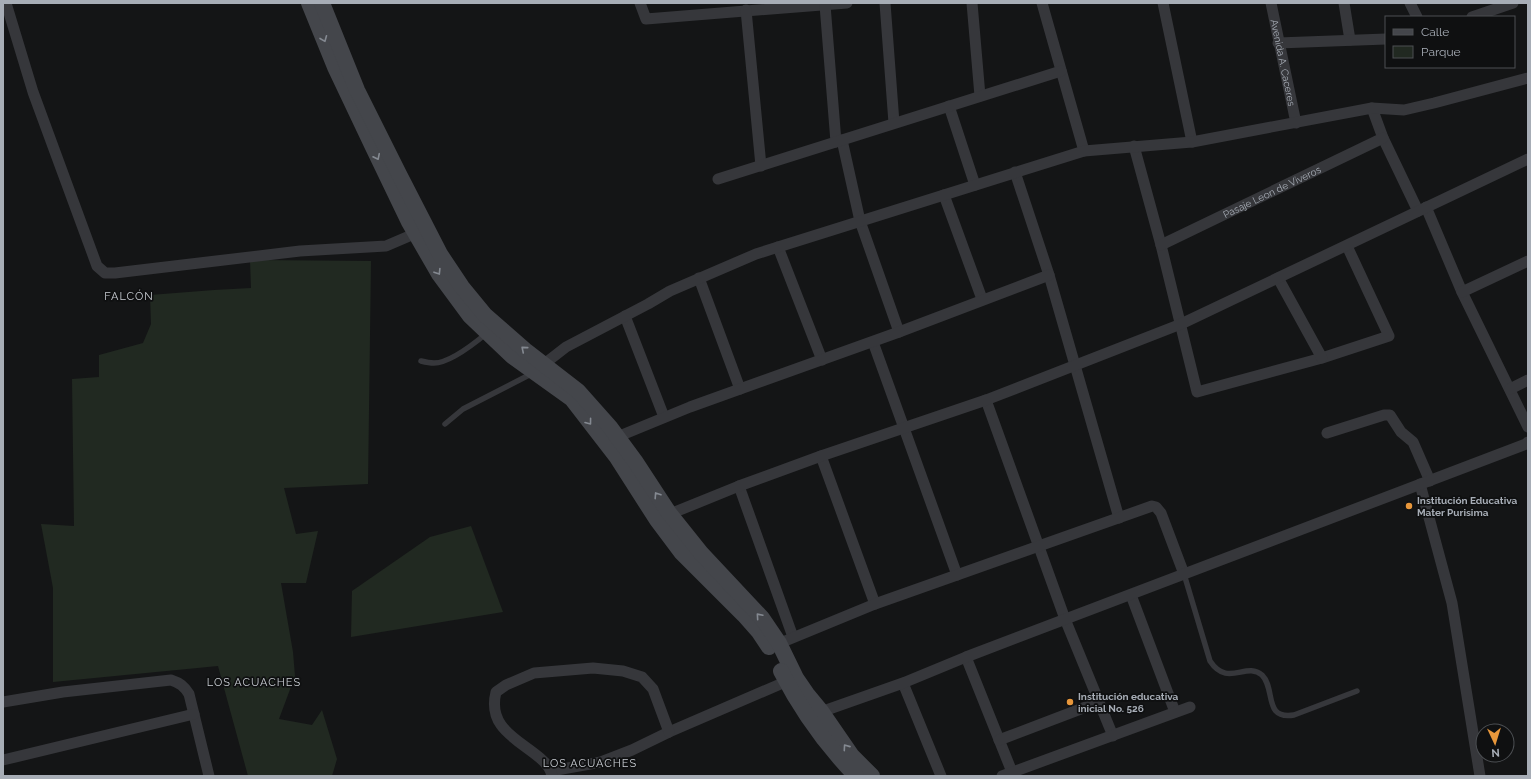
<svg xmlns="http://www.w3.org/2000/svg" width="1531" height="779" viewBox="0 0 1531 779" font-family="Raleway,sans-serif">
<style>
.green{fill:#212921}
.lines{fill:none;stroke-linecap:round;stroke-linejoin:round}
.lane{stroke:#36373b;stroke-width:5.5}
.street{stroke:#36373b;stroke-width:11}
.secondary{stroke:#44464b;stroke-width:16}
.oneway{stroke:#848991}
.poi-dot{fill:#e8973b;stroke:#0f1011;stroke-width:1.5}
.labels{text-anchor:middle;stroke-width:3.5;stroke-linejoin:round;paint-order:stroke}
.street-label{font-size:10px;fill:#a7adb6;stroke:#0f1011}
.poi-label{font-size:10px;font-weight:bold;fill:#a7adb6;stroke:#0f1011;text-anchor:start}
.neighbourhood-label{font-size:11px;letter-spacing:1px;fill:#c8ccd2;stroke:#0f1011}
</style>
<rect width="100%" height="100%" fill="#141516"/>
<g class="green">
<polygon points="250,260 371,261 368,484 284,488 296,534 318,531 306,583 281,583 293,652 295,676 279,719 312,725 322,710 337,759 332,776 248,776 218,666 53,682 53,588 41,524 74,526 72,379 99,377 99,355 143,343 151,324 150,295 214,290 251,288"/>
<polygon points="471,526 503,612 351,637 352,591 430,537"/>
</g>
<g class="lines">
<g class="lane">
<path d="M421,361C425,362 430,363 434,363C450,363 475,343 487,333"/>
<polyline points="445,424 463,409 533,373"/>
<path d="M1184,574L1210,661C1228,688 1246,661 1262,675C1276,689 1263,720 1294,715L1357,691"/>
</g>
<g class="street">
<polyline points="6,3 33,92 97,266 105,273 115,273 300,251 386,246 421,231"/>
<polyline points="640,3 646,19 847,3"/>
<polyline points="885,3 894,123"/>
<polyline points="972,3 980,96"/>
<polyline points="1042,3 1084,151"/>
<polyline points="1163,3 1192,142"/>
<path id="s1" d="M1271,3L1296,123"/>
<polyline points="1344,3 1350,40"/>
<polyline points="1410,3 1417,17"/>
<polyline points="825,5 836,142"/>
<polyline points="746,10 761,166"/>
<polyline points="1472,17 1513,3"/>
<polyline points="1278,43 1386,39"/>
<polyline points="949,106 975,185"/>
<polyline points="1372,108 1383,138 1418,211"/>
<polyline points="842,140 860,221 899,332"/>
<polyline points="1134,146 1161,245 1197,392 1322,358 1389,336 1347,246"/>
<polyline points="1015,172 1049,275 1119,518"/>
<polyline points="718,179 1061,71"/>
<polyline points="944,195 982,299"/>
<polyline points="1426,207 1462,292 1528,427"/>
<path id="s2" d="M1161,245L1383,138"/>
<polyline points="778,247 822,360"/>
<polyline points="699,278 740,389"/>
<polyline points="1278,278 1322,358"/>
<polyline points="1462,292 1528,261"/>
<polyline points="625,316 664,417"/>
<polyline points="873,342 957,575"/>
<polyline points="539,368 566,347 648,304 670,291 756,254 1084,151 1192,142 1372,108 1404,110 1434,103 1528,78"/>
<polyline points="1510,389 1528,380"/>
<polyline points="986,400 1065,619 1113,736"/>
<polyline points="1327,433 1384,415 1390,415 1401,432 1413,442 1430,481"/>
<polyline points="617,437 690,407 899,332 1049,275"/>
<polyline points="821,456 875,604"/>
<polyline points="1420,484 1452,603 1480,776"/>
<polyline points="739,486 793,637"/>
<polyline points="665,516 739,486 821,456 986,400 1181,324 1528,159"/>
<polyline points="1131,595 1175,712"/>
<polyline points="773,646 875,604 1152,506 1156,507 1161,513 1184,574"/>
<polyline points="966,657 1012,772"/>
<polyline points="903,683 941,776"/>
<path d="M3,702L63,692L171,680C180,683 184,686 189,694L209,776"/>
<polyline points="815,714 903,683 966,657 1526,444 1528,442"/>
<polyline points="999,740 1099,702"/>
<polyline points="3,760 194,714"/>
<polyline points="551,771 601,762 632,750 669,732 792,679"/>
<path d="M552,776C551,769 546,763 540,758C518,739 487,728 496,692L506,685L534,673L593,668L623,671L642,677L653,689L669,732"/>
<polyline points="1002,776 1190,707"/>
</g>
<g class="secondary">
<polyline points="309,3 335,67 372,145 409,222 439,274 470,316 512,356 572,399 616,456 657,520 681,552 744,615 759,632 769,647"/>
<polyline points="322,3 357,90 399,174 440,254 462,287 485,315 525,350 578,391 610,427 635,461 669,513 701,553 762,618 779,643 796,678 807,694 821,711 852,756 872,776"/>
<path d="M781,671C801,710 826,745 856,776"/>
</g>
</g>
<defs><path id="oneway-chevron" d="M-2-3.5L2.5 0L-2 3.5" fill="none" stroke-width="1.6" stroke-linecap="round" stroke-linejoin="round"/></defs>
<g class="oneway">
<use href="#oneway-chevron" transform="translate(324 39) rotate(68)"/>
<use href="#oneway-chevron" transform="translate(377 157) rotate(64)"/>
<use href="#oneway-chevron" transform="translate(438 272) rotate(58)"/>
<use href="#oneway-chevron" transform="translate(524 349) rotate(-140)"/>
<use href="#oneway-chevron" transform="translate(589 422) rotate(53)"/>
<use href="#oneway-chevron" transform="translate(657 495) rotate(-123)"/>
<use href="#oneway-chevron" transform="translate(759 616) rotate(-131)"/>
<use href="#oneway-chevron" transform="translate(846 747) rotate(-125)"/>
</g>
<g class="poi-dot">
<circle cx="1409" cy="506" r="4"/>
<circle cx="1070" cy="702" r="4"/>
</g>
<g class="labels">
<g class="street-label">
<text dy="4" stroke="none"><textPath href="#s1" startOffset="61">Avenida A. Caceres</textPath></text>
<text dy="4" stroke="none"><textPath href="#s2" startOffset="123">Pasaje Leon de Viveros</textPath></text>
</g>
<g class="poi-label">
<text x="1417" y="504">Institución Educativa<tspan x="1417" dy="12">Mater Purisima</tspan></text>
<text x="1078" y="700">Institución educativa<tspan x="1078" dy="12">inicial No. 526</tspan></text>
</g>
<g class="neighbourhood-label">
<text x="129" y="300">FALCÓN</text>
<text x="254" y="686">LOS ACUACHES</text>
<text x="590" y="767">LOS ACUACHES</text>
</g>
</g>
<rect width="1531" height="779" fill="none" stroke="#a7adb6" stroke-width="8"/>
<rect x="1385" y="16" width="130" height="52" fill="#0f1011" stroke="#4c4f53"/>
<rect x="1393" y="29" width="20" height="6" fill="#44464b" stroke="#4c4f53"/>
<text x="1421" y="36" font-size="12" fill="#a7adb6">Calle</text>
<rect x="1393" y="46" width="20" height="12" fill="#212921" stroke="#4c4f53"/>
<text x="1421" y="56" font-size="12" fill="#a7adb6">Parque</text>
<g transform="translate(1495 743) rotate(176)"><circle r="19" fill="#0f1011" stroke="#4c4f53"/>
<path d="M0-3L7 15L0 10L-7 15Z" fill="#e8973b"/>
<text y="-6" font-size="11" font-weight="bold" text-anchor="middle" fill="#a7adb6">N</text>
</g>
</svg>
